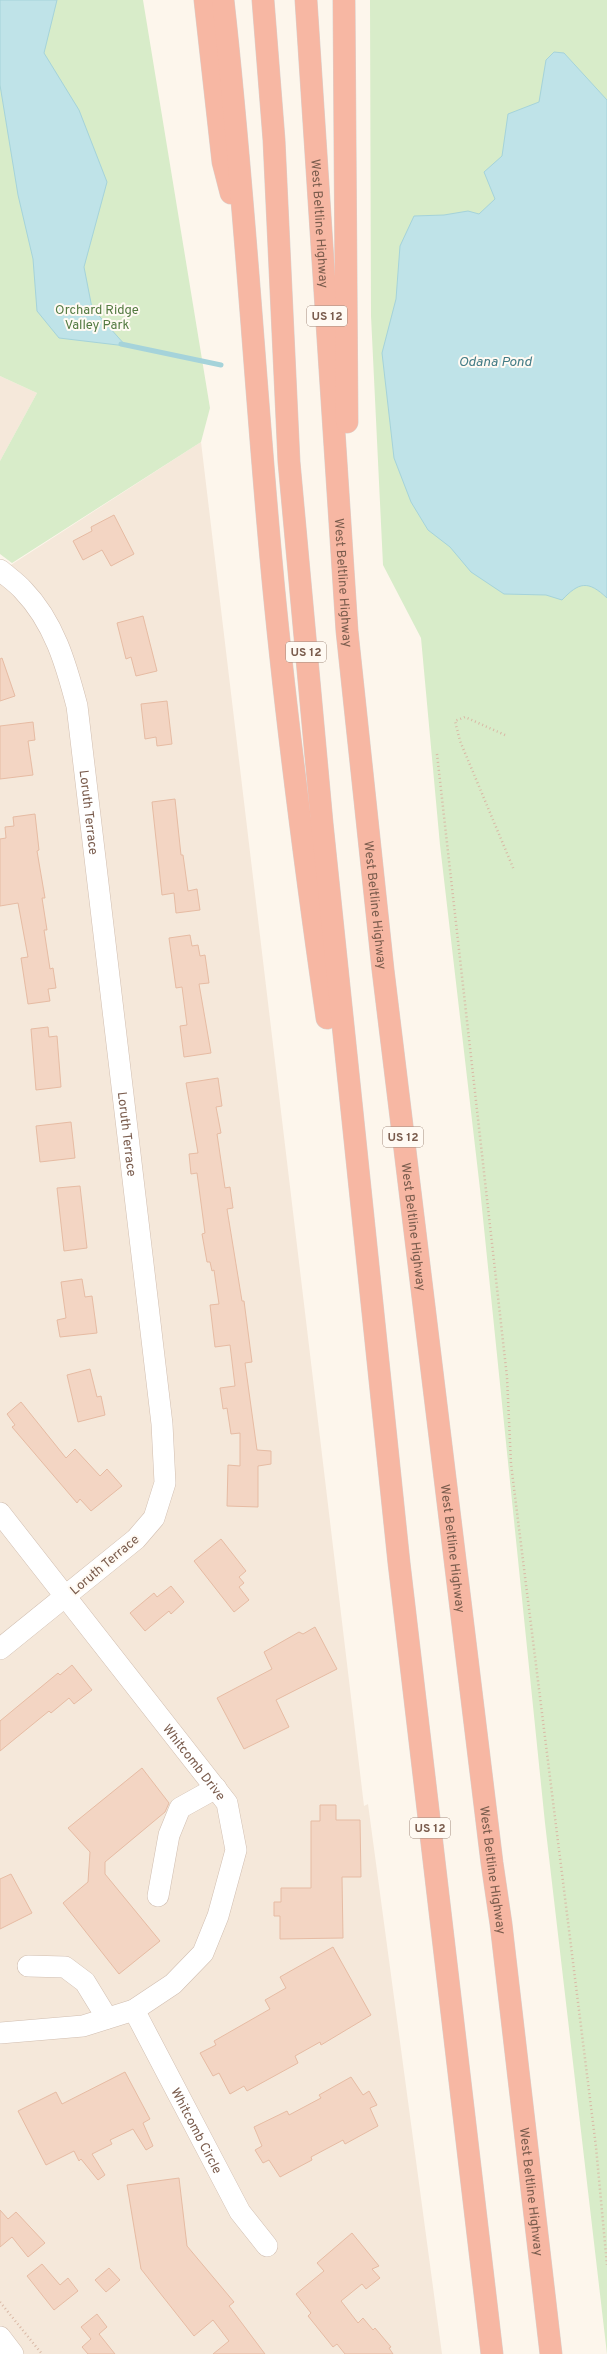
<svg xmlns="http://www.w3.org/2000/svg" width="607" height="2354" viewBox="0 0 607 2354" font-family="Overpass,sans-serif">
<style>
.residential{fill:#f5e8da}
.green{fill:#d8ecc9}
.water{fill:#bfe3e8;stroke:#a5d3da}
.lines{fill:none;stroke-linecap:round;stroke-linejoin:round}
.stream{stroke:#a5d3da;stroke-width:5}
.building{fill:#f3d5c3;stroke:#e6bba3}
.minor-casing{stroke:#d1beb0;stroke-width:22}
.highway-casing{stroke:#dad1cd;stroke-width:23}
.path{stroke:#d9b8a5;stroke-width:2.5;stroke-dasharray:1 3;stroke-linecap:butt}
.minor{stroke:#fff;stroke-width:21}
.highway{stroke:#f7b7a3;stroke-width:22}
.labels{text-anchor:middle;stroke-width:4;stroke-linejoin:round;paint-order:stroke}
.shield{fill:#fffaf3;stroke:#a28b7f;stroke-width:1}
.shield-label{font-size:12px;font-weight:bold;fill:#7a5c4d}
.street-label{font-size:13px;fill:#7a5c4d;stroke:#fffaf3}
.park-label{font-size:13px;fill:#537a41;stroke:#fffaf3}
.water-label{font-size:14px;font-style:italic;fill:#437c86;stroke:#fffaf3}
</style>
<rect width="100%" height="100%" fill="#fdf6ec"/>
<g class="residential">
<polygon points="0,376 37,393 0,461"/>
<polygon points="201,442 364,1806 368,1804 442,2354 20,2354 0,2328 0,572"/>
</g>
<g class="green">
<polygon points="0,0 143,0 210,408 201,442 12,563 0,554 0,461 37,393 0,376"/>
<polygon points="370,0 607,0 607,2354 545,1823 480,1189 440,845 421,638 383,565 371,316"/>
</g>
<g class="water">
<polygon points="0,0 57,0 44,53 79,110 107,182 84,267 92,308 126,346 59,338 37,311 33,259 18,195 0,85"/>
<path d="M554,52L564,53L607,100V598C588,580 579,582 562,600L546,595L504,594L471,572L450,547L428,530L411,502L394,458L382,353L396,299L400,246L414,216L444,215L468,211L479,214L495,199L484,172L502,156L508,114L539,102L546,60Z"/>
</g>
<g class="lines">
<polyline class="stream" points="121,344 221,365"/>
</g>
<g class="building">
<polygon points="114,515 134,554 111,566 102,550 83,560 73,541 92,531 91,527"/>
<polygon points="143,616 157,671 136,676 131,657 126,659 117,623"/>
<polygon points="2,658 15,696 0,701 0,659"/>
<polygon points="167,701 172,744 157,746 156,737 145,739 141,704"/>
<polygon points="33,722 35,740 28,741 33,775 0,779 0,726"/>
<polygon points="175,799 181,855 183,855 188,891 197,889 200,910 176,913 174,893 162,895 152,802"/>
<polygon points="35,814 39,850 37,851 45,898 42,898 47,930 44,930 50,969 53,968 56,988 48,989 50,1001 28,1004 21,958 28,957 18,903 0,906 0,839 6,838 5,827 14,826 13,817"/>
<polygon points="190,935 192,946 198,945 200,956 205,955 209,983 199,984 211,1053 184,1057 180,1026 187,1025 182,987 176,988 169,938"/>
<polygon points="48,1027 49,1037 57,1036 61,1087 36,1090 31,1029"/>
<polygon points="218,1078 222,1106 216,1107 221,1133 217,1134 225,1188 230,1187 233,1208 227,1209 242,1301 244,1301 252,1362 245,1363 257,1450 271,1451 271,1464 258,1466 258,1507 227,1506 228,1465 240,1466 240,1433 231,1434 227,1408 223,1409 220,1388 235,1386 230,1345 215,1347 210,1305 219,1304 214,1270 212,1271 210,1262 207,1262 202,1234 205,1233 197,1173 191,1174 189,1154 198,1153 186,1083"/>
<polygon points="71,1122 75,1158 40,1162 36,1126"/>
<polygon points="80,1186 87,1248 64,1251 57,1188"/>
<polygon points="82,1279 85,1297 92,1296 97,1333 60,1337 57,1320 66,1318 61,1282"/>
<polygon points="90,1369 97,1397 101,1396 105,1415 78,1422 67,1375"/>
<polygon points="21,1402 66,1458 75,1449 100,1476 107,1469 122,1486 91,1511 80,1499 77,1503 12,1427 15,1425 7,1414"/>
<polygon points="221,1539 246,1571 239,1577 244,1583 239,1587 249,1600 234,1612 194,1561"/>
<polygon points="171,1586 184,1602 171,1614 169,1611 145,1631 130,1613 154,1593 157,1597"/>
<polygon points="315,1627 337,1669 276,1700 289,1727 244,1749 217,1698 272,1669 264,1652 299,1632 303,1634"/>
<polygon points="72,1665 92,1690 74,1704 69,1698 51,1713 49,1711 0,1751 0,1721 58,1673 60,1675"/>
<polygon points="142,1768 169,1803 165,1812 105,1862 105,1874 160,1941 119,1974 63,1903 88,1882 90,1852 68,1828"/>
<polygon points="320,1805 336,1805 336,1820 360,1820 361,1877 342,1877 343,1938 280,1939 280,1916 274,1916 274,1902 281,1902 281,1888 311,1888 311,1821 320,1821"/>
<polygon points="11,1874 32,1913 0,1929 0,1879"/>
<polygon points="333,1947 371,2015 321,2045 320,2042 295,2056 298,2063 247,2091 244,2086 230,2094 219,2073 213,2076 200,2053 216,2045 214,2041 270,2009 265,2000 286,1988 280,1977"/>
<polygon points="125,2072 150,2119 143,2123 153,2146 146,2150 133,2129 110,2140 112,2144 92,2154 105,2175 98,2180 81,2159 79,2161 74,2151 46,2165 18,2111 56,2092 62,2104"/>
<polygon points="351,2077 363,2095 369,2091 377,2105 370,2108 378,2126 345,2144 343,2140 311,2157 312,2160 280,2177 269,2160 263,2163 255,2150 262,2146 254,2127 287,2111 289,2115 321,2098 319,2095"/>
<polygon points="179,2178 187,2246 234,2302 229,2306 265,2354 213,2354 229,2341 213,2320 194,2336 141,2269 127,2185"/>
<polygon points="0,2210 8,2219 16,2212 45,2243 28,2257 12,2237 0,2247"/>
<polygon points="352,2233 379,2266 372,2269 380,2278 366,2289 362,2284 341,2301 358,2323 363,2318 373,2330 375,2328 391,2347 389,2348 393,2354 345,2354 337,2344 333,2347 308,2316 311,2313 296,2294 324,2271 317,2263"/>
<polygon points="42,2264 60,2285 68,2278 78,2291 54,2310 27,2276"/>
<polygon points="109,2268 120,2280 106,2292 95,2280"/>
<polygon points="97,2314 107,2327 99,2334 115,2354 88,2354 82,2347 91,2339 81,2327"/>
</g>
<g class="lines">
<g class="minor-casing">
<g id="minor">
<path id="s1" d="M0,570C8,577 17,583 23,590C54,622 66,664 77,706L162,1424L165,1483L154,1518L136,1539L0,1649"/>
<path id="s2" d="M0,1513L227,1803L236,1850L218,1916L203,1953L173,1984L134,2010L83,2026L0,2033"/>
<polyline points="158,1896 169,1835 180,1808 216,1788"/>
<polyline points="28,1966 65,1967 85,1982 107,2018"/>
<path id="s3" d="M134,2010L240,2212L267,2246"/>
<polyline points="0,2337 13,2354"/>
</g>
</g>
<g class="highway-casing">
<g id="highway">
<polyline points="205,0 223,162 231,193"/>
<path d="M223,0C244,186 254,373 271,559C285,713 305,865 327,1018"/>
<polyline points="263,0 274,140 289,462 322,823 399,1563 492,2354"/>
<path id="s4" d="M306,0L347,631L383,970L492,1863L501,1924L551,2354"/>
<polyline points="344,0 347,422"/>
</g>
</g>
<g class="path">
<polyline points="505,735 465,717 455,721 460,741 514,870"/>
<polyline points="437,754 507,1377 511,1464 596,2147 607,2265"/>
<polyline points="0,2302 42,2354"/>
</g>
<use href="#minor" class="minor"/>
<use href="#highway" class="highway"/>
</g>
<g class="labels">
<g class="shield">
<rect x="307" y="306" width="40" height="20" rx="3"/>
<rect x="286" y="642" width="40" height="20" rx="3"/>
<rect x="383" y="1127" width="40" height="20" rx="3"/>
<rect x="410" y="1818" width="40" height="20" rx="3"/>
</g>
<g class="shield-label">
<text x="327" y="320">US 12</text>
<text x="306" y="656">US 12</text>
<text x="403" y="1141">US 12</text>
<text x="430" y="1832">US 12</text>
</g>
<g class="street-label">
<text dy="5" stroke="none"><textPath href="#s4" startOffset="224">West Beltline Highway</textPath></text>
<text dy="5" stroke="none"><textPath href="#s4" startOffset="584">West Beltline Highway</textPath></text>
<text dy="5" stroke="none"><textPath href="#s1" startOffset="267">Loruth Terrace</textPath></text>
<text dy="5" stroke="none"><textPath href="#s4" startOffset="908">West Beltline Highway</textPath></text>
<text dy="5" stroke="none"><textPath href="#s1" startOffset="591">Loruth Terrace</textPath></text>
<text dy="5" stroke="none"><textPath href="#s4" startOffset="1232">West Beltline Highway</textPath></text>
<text dy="5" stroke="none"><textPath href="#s4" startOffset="1556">West Beltline Highway</textPath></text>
<text transform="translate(104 1564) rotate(-40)" y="5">Loruth Terrace</text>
<text dy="5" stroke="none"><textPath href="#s2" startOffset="316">Whitcomb Drive</textPath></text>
<text dy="5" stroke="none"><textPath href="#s4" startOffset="1880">West Beltline Highway</textPath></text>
<text dy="5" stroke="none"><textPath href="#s3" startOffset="136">Whitcomb Circle</textPath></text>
<text dy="5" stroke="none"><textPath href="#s4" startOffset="2204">West Beltline Highway</textPath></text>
</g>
<g class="park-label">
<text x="97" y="314">Orchard Ridge<tspan x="97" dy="15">Valley Park</tspan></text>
</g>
<g class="water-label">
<text x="495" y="366">Odana Pond</text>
</g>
</g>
</svg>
